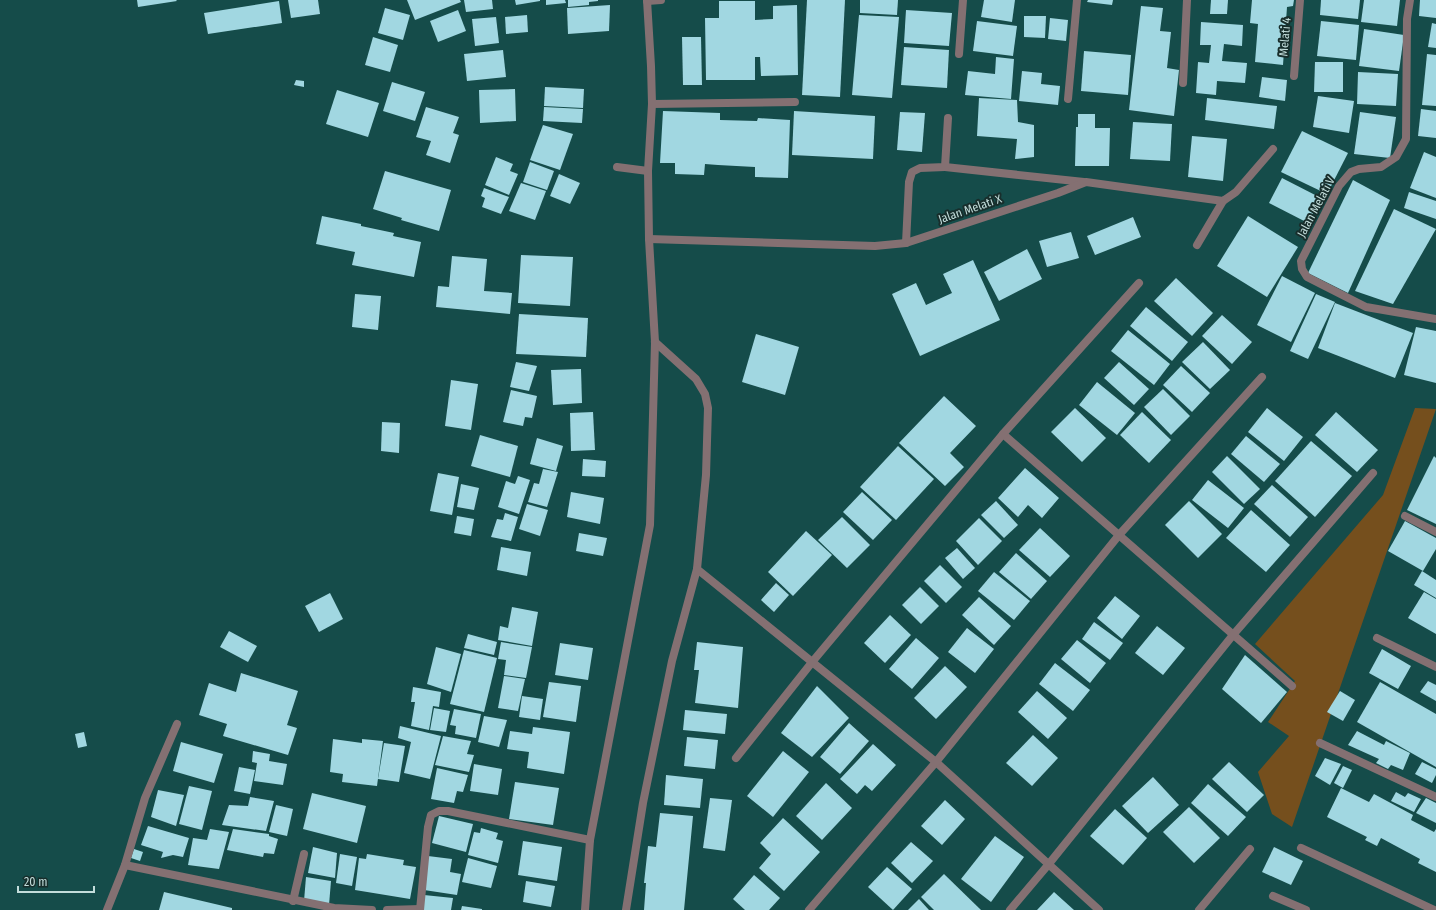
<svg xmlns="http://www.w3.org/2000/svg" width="1436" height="910" viewBox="0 0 1436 910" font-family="'Fira Sans Condensed',sans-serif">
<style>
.green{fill:#754f1d}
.building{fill:#a1d7e1}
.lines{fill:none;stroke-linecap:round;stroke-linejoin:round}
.lane{stroke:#847072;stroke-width:8}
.street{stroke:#847072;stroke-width:8}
.labels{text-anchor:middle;stroke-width:4;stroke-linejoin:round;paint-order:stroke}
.street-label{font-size:12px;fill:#c3dddb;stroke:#182e2c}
</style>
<rect width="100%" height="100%" fill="#154c4a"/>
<polygon class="green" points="1415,408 1436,409 1292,827 1272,814 1258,772 1289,736 1268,722 1295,681 1255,644 1383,495"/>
<g class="building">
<polygon points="137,0 176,0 177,1 138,7"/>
<polygon points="288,0 318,0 320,14 291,18"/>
<polygon points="407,0 460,0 461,2 415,20"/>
<polygon points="464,0 492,0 493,9 466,12"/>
<polygon points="515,0 540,0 540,1 516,5"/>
<polygon points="546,0 565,0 566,3 546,5"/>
<polygon points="568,0 598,0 598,1 589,2 589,5 568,7"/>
<polygon points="807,0 845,0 840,97 802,95"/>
<polygon points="860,0 898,0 897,15 860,13"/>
<polygon points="984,0 1015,0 1012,22 981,17"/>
<polygon points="1088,0 1113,0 1112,5 1087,2"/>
<polygon points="1211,0 1228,0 1227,14 1210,14"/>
<polygon points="1252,0 1294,0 1293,6 1287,7 1283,65 1255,62 1258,24 1250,23"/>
<polygon points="1321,0 1360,0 1358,19 1320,15"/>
<polygon points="1364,0 1400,0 1397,26 1361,22"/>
<polygon points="1420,0 1436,0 1436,18 1419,16"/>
<polygon points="279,1 282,23 208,34 204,13"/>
<polygon points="719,1 755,1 755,20 773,19 773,6 797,5 798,75 761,76 760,57 755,57 755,80 706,80 705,18 719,18"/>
<polygon points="610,5 609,31 568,34 567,8"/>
<polygon points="1141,6 1163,8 1160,31 1171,32 1167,68 1179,70 1174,116 1129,110"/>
<polygon points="385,8 410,15 403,40 378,33"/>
<polygon points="458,10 466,31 438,42 430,21"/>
<polygon points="906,10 952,13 949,46 904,43"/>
<polygon points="527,15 528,32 506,34 505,17"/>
<polygon points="859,15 899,17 892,98 852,95"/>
<polygon points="1024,16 1046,16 1045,38 1024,37"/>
<polygon points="496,17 499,43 475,46 472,19"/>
<polygon points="1050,18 1068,20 1066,41 1048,39"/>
<polygon points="977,21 1017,26 1013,56 973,51"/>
<polygon points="1321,21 1359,25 1356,60 1317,56"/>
<polygon points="1201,22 1243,25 1242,46 1224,44 1222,61 1247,63 1245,83 1217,81 1216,95 1196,93 1198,62 1209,63 1211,45 1200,45"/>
<polygon points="1432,23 1436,24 1436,48 1428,47"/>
<polygon points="1364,29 1404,35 1399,71 1359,66"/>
<polygon points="373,37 398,45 390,72 365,65"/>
<polygon points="682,37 701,37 702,85 683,85"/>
<polygon points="904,47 949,50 947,88 901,85"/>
<polygon points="503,50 506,77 467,81 464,54"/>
<polygon points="1084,51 1131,55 1128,95 1081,91"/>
<polygon points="1427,54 1436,55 1436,106 1422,105"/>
<polygon points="996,57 1014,59 1011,99 965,95 968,71 995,74"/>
<polygon points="1315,62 1343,62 1343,92 1314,92"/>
<polygon points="1022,71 1042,73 1041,84 1060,86 1058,105 1019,101"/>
<polygon points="1358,72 1398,74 1396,106 1357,104"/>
<polygon points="1262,77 1287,80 1285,101 1259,97"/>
<polygon points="296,80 304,81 304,87 294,85"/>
<polygon points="392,82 425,92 415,121 383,111"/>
<polygon points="545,87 584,89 583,108 544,106"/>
<polygon points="515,89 516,121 480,123 479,90"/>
<polygon points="337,90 379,103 368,137 326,124"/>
<polygon points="1318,96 1354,101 1349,133 1313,127"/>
<polygon points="979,98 1017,100 1018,122 1034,125 1034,157 1015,159 1017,139 977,136"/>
<polygon points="1207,98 1277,106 1274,129 1205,120"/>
<polygon points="426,107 459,117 453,133 459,135 450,163 426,155 431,141 416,137"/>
<polygon points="544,107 583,109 582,123 543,121"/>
<polygon points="1421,109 1436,111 1436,138 1418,136"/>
<polygon points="663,111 720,113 720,120 757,121 758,118 790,120 788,178 755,177 755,167 718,165 705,164 704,175 675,174 675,163 660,163"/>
<polygon points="794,111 875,116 873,159 792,155"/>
<polygon points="900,112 925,113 922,152 897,150"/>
<polygon points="1360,112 1396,117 1390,158 1354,154"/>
<polygon points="1078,114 1095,114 1095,128 1110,128 1109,166 1075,166 1076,127 1078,127"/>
<polygon points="1133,122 1172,124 1170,161 1130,159"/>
<polygon points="543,125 573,134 560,170 530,160"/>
<polygon points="1302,131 1348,153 1327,194 1281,172"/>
<polygon points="1192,136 1227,139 1223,181 1188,177"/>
<polygon points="1424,152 1436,157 1436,198 1410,188"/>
<polygon points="496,157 513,164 510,171 518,174 509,195 485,185"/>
<polygon points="530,162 554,171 547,190 523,182"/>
<polygon points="385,171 451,190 439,231 401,220 402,218 373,209"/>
<polygon points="559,174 580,183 570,204 550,196"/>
<polygon points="1282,178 1321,198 1308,223 1269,203"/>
<polygon points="1353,180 1390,200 1348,293 1308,273"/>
<polygon points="521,183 546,191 535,220 509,211"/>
<polygon points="484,188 509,197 501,214 482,207 485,198 481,196"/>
<polygon points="1409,192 1436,201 1436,219 1404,208"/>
<polygon points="1394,209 1436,229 1393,304 1355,291"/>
<polygon points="322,216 361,224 361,226 394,233 393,236 421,242 414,277 352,265 355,252 316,244"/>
<polygon points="1248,216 1298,247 1267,297 1217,266"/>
<polygon points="1133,217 1141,237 1095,255 1087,236"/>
<polygon points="1071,232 1079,258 1047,267 1039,241"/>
<polygon points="1027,249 1042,279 999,301 984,272"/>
<polygon points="521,255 573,257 570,306 518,303"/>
<polygon points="452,256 487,259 484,291 512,293 510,314 436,307 438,286 449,287"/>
<polygon points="973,260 1000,320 920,356 892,294 916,283 926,305 952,293 943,274"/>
<polygon points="1282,276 1315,293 1291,342 1257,325"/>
<polygon points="1176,278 1213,313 1192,336 1154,301"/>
<polygon points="355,294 381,296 378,330 352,327"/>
<polygon points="1316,294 1335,302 1308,359 1290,351"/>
<polygon points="1335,303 1413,333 1395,378 1318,348"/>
<polygon points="1146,307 1188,342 1172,361 1130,326"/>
<polygon points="519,314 588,318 586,357 516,354"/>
<polygon points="1222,315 1252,342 1232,364 1202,336"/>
<polygon points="1416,327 1436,331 1436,383 1404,375"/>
<polygon points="1128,330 1170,364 1154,385 1111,351"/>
<polygon points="756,334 799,347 785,395 742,382"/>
<polygon points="1203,342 1230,370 1210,389 1182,362"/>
<polygon points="516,362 537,366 529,391 510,387"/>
<polygon points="1119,362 1149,389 1134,405 1104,378"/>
<polygon points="1181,366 1210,393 1192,412 1163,385"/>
<polygon points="581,369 582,403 553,405 551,370"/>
<polygon points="451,380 478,384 471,430 445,426"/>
<polygon points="1097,382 1135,413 1117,435 1079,405"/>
<polygon points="1163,389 1190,416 1171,435 1144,407"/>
<polygon points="511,390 537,396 532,418 525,417 523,426 503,422"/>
<polygon points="944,396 976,426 950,453 964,467 945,486 899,443"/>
<polygon points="1075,408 1106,438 1082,462 1051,432"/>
<polygon points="1267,408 1303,437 1284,461 1248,432"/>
<polygon points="593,412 595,450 571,451 570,413"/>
<polygon points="1142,412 1171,440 1149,463 1120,435"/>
<polygon points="1336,412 1378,450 1357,472 1315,435"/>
<polygon points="382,422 400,423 399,453 381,451"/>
<polygon points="480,435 518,446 510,477 471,466"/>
<polygon points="1246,436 1280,464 1264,482 1231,454"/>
<polygon points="537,438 563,446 556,471 530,464"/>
<polygon points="1311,441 1352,476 1315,517 1275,481"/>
<polygon points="898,446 934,479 896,520 860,487"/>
<polygon points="1227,456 1260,489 1244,504 1212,472"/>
<polygon points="1434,456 1436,458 1436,524 1407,510"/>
<polygon points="583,459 606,461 605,477 582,476"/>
<polygon points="1025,468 1059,498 1042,518 1028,505 1018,517 998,498"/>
<polygon points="543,469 558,472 547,507 528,502 534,483 539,484"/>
<polygon points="438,473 459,477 452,515 430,511"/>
<polygon points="518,476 530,480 519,514 498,507 506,481 515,484"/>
<polygon points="1208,480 1244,508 1228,528 1192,500"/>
<polygon points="461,484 479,488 474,510 457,507"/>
<polygon points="1272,485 1308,517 1290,537 1254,504"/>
<polygon points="571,492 604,498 600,524 567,517"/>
<polygon points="862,492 892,520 873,540 843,512"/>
<polygon points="996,501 1018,525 1004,538 981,515"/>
<polygon points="1189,501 1222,534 1198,558 1165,525"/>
<polygon points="527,504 548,510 540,536 519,529"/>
<polygon points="1251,510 1290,545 1266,572 1226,538"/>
<polygon points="505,513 518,517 511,541 491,537 497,519 503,520"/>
<polygon points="457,516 474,519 471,536 454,533"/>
<polygon points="842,517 870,545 847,568 818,540"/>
<polygon points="979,518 1002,541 978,565 956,541"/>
<polygon points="1405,521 1436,538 1436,549 1423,571 1388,551"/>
<polygon points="1040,528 1070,556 1050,577 1019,550"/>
<polygon points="806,531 832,555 793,596 768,572"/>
<polygon points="579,533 607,538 603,556 576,551"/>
<polygon points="501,547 531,552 527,576 497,570"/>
<polygon points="957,548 975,568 963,579 945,558"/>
<polygon points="1016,553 1047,581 1031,599 999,572"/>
<polygon points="940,565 962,587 946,603 924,581"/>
<polygon points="1422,571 1436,580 1436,598 1414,585"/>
<polygon points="994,572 1030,601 1014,620 978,591"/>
<polygon points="776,583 789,595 774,612 761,600"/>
<polygon points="920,587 939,606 921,624 902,605"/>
<polygon points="1424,592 1436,599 1436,634 1408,618"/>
<polygon points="330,593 343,619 319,632 305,606"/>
<polygon points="1115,596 1140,616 1122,639 1097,618"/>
<polygon points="979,597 1011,626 994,645 962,615"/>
<polygon points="512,607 538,612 532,646 498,640 500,626 508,628"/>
<polygon points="890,615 911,635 885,663 864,643"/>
<polygon points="1094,622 1123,643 1110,660 1082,639"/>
<polygon points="1157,626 1185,648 1163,675 1135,653"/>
<polygon points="967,628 994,649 975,673 948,652"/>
<polygon points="229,631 257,646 248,662 220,647"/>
<polygon points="468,634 497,642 494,655 464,648"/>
<polygon points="916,638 939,658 912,689 889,669"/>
<polygon points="1077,640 1106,663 1090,683 1061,659"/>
<polygon points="501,642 532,647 526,678 504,675 506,660 498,659"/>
<polygon points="697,642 743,647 738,708 695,703 699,670 694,670"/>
<polygon points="560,643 593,648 588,680 555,675"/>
<polygon points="436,647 461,654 451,692 427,684"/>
<polygon points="1382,649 1411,666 1398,689 1369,673"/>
<polygon points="464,650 497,658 484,712 450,704"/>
<polygon points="1245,655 1287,692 1261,723 1222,689"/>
<polygon points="1055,663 1090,690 1073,711 1039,684"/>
<polygon points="945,666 967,687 936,719 914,698"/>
<polygon points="241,673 298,691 287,725 297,728 288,755 223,736 227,724 199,715 209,683 236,692"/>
<polygon points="504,676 525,679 518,711 498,708"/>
<polygon points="1428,681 1436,685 1436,701 1420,692"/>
<polygon points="549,682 581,686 576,722 543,717"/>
<polygon points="1380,682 1436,714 1436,767 1357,722"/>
<polygon points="817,686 849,718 812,757 781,733"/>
<polygon points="413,687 441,692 439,707 433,706 429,730 411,726 415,702 411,702"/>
<polygon points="1037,691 1067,718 1048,739 1018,712"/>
<polygon points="1340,691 1355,700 1343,721 1327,712"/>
<polygon points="522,696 543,699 540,720 519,717"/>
<polygon points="434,708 450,711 446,732 430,730"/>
<polygon points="454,709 481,714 476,738 455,734 456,726 450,725"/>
<polygon points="685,710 727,714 725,734 683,730"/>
<polygon points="484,716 507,720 499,747 478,742"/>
<polygon points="849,723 869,741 840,774 820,757"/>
<polygon points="400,726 441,736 430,779 404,773 411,742 398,738"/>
<polygon points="533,727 570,732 564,774 527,768 529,752 507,749 510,731 532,734"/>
<polygon points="1357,731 1384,745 1386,741 1410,753 1403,770 1391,765 1388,769 1376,763 1379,759 1348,745"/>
<polygon points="84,732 87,746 78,748 75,734"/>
<polygon points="1033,735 1058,758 1032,786 1006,763"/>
<polygon points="443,736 471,741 467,754 474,755 469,772 435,765"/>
<polygon points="687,737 718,740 715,769 684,766"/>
<polygon points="333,739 362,743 362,739 383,741 377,786 342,782 343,774 330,772"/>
<polygon points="181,742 223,754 214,783 173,771"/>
<polygon points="384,743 405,746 399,782 378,779"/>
<polygon points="873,744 896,765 872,791 865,785 857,794 840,779"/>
<polygon points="253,751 270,754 269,761 287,764 283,785 254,781 257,763 252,762"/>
<polygon points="783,751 809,772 773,817 747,796"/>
<polygon points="1325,758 1341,764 1330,785 1315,776"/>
<polygon points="1229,762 1264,795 1247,812 1212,779"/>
<polygon points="1422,762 1436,769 1436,775 1432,783 1415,774"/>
<polygon points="474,764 502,769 498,795 470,791"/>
<polygon points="1343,766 1352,770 1343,788 1334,783"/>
<polygon points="239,767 255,770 250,794 234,791"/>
<polygon points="437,768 468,775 463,792 457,791 454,803 431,799"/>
<polygon points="666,775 703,779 700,808 664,805"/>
<polygon points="1153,777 1179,805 1148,833 1122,806"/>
<polygon points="515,782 559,788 553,825 509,819"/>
<polygon points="826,783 852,808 822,840 796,816"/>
<polygon points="1208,784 1246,817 1228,836 1191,803"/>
<polygon points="189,786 212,791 202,830 179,824"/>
<polygon points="1341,788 1369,802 1374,794 1413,815 1411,820 1434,832 1436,829 1436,872 1418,863 1420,859 1381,838 1377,846 1365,840 1367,837 1327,817"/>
<polygon points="158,790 184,795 176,826 151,817"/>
<polygon points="1396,792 1405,797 1408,793 1421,799 1414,812 1391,801"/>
<polygon points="312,793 366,806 357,843 303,829"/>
<polygon points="250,797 274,801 266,831 222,825 229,805 248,806"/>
<polygon points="710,798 732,800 725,851 703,848"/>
<polygon points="1426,798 1436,803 1436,823 1416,813"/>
<polygon points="945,800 965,819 942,845 921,826"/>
<polygon points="276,805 293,809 287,836 269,832"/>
<polygon points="1189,807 1220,838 1194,863 1163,832"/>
<polygon points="1115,809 1147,838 1123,865 1090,836"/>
<polygon points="660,813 693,816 684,910 644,910 646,883 644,883 648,846 656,847"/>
<polygon points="439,816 473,824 466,852 432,843"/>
<polygon points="783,818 820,852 784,891 759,868 771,854 760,843"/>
<polygon points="148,826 189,838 183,857 173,855 161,858 163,852 141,845"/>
<polygon points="481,828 498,833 496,839 503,841 498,863 468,855 474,832 480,833"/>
<polygon points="210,829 229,832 219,869 188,865 193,838 207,840"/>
<polygon points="233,829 269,834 269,836 278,839 274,854 264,853 263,857 227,850"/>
<polygon points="995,836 1024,857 991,902 961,879"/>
<polygon points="523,841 562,847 557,881 518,875"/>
<polygon points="911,842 933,861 912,883 891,863"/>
<polygon points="313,847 337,853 335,878 308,873"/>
<polygon points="1274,847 1303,861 1291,885 1262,872"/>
<polygon points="134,849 143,852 140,861 131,858"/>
<polygon points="340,854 357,857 352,886 336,883"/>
<polygon points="367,854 404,860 403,865 416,867 410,899 355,890 359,858 366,859"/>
<polygon points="428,856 452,859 450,872 461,874 457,895 424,890"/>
<polygon points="468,858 497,866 491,888 462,882"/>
<polygon points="887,867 912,889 893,910 868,887"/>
<polygon points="944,874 981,910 934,910 921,897"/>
<polygon points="754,875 780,898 769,910 745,910 733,899"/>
<polygon points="306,877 331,881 329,905 304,901"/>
<polygon points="526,881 555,886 551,907 523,902"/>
<polygon points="164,892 232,908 232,910 159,910"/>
<polygon points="1054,892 1074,910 1037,910"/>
<polygon points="424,895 453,898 451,910 422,910"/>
<polygon points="919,899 929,910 908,910"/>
<polygon points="462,906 482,909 482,910 461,910"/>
</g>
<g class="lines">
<g class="lane">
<polyline points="647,1 661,0"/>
<polyline points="617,167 648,171"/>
</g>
<g class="street">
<polyline points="1410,0 1407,19 1406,139 1396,157 1381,167 1359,169 1351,172 1339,186 1301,261 1302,269 1307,277 1366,307 1436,319"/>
<polyline points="959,54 963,0"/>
<polyline points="1294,76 1300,0"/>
<polyline points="1183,83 1187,0"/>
<polyline points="1068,99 1077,0"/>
<polyline points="652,104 795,102"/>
<polyline points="945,167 1084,182"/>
<polyline points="649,239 875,246 906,243 1058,193 1086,182 1223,201 1236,192 1273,149"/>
<polyline points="906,243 909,182 912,172 920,168 945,167 948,118"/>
<polyline points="1197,245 1223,201"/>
<polyline points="655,342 696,379 705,394 708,408 706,475 697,569 936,762 1099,910"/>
<polyline points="1003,434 1292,686"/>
<polyline points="1405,516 1436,532"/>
<polyline points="1377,638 1436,667"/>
<polyline points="1320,743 1436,797"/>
<polyline points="736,758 813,661 1003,434 1139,283"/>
<polyline points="1301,848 1434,910"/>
<polyline points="125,865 145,798 177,724"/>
<polyline points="1273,896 1306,910"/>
<polyline points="293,901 304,854"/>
<polyline points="107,910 125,865 334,908 372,910"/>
<polyline points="387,910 420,909"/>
<polyline points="420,910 428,827 431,815 439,811 448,811 590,840"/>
<polyline points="585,910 590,840 650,525 655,342 649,239 648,171 652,104 651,66 647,0"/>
<polyline points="626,910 643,803 672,661 697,569"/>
<polyline points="809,910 936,762 1119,535 1262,377"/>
<polyline points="1010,910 1048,865 1233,635 1373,473"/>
<polyline points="1199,910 1250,849"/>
</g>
</g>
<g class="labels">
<g class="street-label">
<text transform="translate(1285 37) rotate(-85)" y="4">Melati 4</text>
<text transform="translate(1316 207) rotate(-62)" y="4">Jalan Melati V</text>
<text transform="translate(970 209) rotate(-19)" y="4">Jalan Melati X</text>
</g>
</g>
<path d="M18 886v6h76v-6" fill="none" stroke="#c3dddb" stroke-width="2"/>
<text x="24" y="886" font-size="12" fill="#c3dddb" stroke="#182e2c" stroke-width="3" paint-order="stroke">20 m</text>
</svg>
